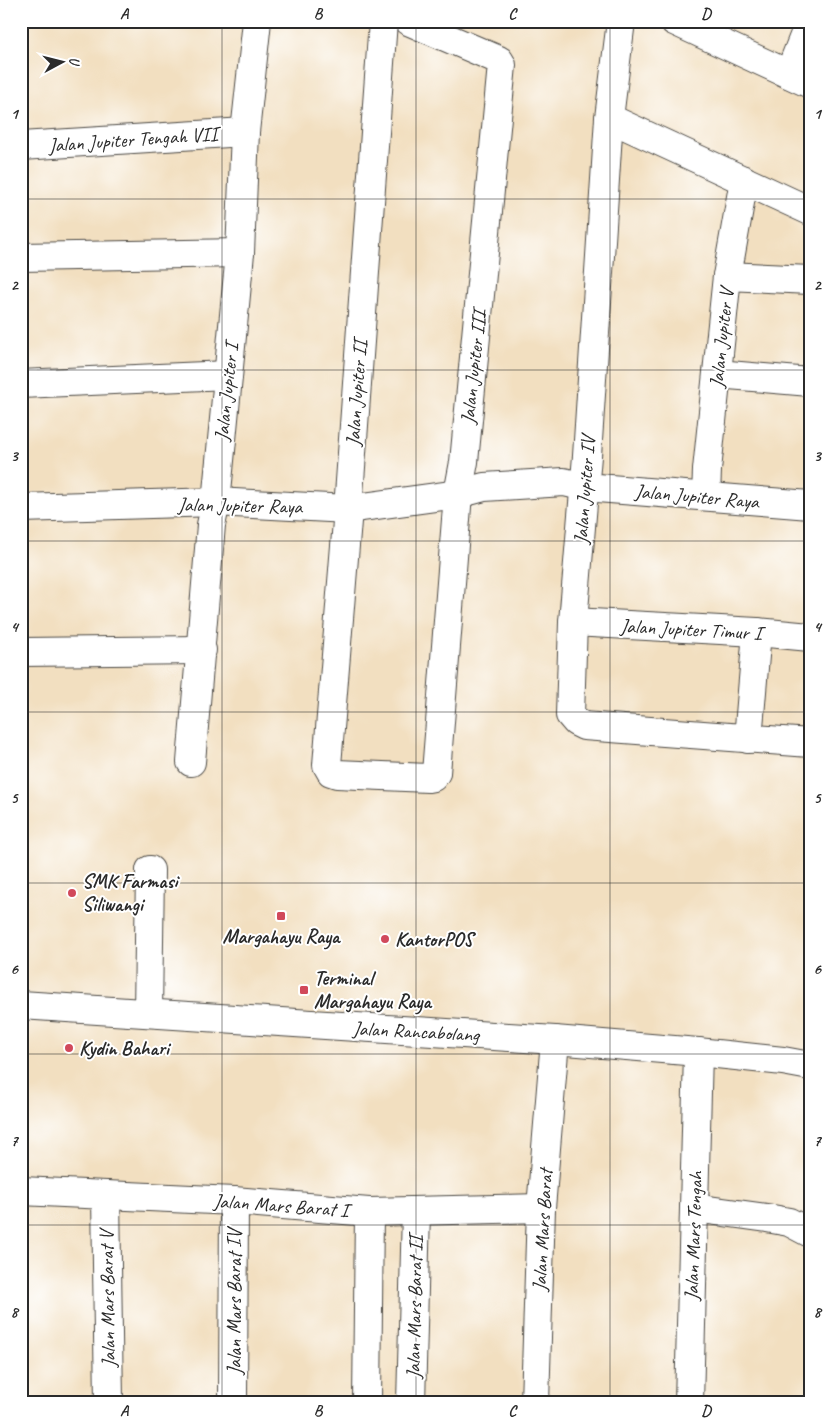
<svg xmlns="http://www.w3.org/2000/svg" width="831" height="1424" viewBox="0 0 831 1424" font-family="Caveat,sans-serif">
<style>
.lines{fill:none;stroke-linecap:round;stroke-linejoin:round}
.minor-casing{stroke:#494641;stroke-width:30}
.minor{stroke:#fff;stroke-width:28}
.grid{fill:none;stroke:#2b2b2b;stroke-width:1;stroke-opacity:0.55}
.poi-dot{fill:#d1495b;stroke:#fff;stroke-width:2}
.labels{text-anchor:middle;stroke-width:4;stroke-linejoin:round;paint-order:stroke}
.street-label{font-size:20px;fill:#2b2b2b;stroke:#fff}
.poi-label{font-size:20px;font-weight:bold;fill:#2b2b2b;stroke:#fff;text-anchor:start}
.neatline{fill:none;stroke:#2b2b2b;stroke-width:2}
.grid-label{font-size:16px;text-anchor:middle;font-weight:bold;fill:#2b2b2b}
</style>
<rect width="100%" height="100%" fill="#fff"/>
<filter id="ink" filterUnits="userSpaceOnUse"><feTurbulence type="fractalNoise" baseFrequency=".02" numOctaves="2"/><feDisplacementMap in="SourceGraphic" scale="10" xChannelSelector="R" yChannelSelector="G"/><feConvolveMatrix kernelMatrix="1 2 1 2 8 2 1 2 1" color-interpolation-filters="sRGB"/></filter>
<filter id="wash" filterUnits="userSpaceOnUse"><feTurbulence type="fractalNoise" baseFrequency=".0096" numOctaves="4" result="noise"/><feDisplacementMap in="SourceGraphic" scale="20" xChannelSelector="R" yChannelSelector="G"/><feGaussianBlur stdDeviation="1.12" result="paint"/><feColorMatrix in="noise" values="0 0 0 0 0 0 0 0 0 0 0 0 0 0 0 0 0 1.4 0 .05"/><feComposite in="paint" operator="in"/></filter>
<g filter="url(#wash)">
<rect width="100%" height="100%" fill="#f2dfc0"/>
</g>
<g filter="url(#ink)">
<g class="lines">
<g class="minor-casing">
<g id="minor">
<polyline points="383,21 348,509 327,765 331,772 337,774 428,778 433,777 436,773 458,494 464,462 502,65 499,60 408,21"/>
<polyline points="621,21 609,118 587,456 573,622 570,715 576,722 584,726 810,743"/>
<polyline points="674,21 810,84"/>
<polyline points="789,74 810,21"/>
<polyline points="609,118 810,211"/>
<polyline points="21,146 245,132"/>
<polyline points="21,257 240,253"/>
<polyline points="727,276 810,280"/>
<polyline points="717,374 810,382"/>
<polyline points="21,384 228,375"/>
<polyline points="706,496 707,470 727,276 744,180"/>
<polyline points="21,508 216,502 348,509 458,494 484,487 564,482 585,487 810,505"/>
<polyline points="573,622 757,632 810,637"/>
<polyline points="21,652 202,650"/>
<polyline points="748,739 757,632"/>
<polyline points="191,762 211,525 216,502 240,253 245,132 257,21"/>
<polyline points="21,1005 555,1040 698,1052 783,1061 810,1066"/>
<polyline points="148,1013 150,870"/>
<polyline points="21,1191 234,1201 369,1212 541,1208"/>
<polyline points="106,1195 109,1403"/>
<polyline points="694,1208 767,1218 789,1222 810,1233"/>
<polyline points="233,1403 234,1201"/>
<polyline points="367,1403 369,1212"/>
<polyline points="411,1403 416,1212"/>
<polyline points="535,1403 541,1208 555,1040"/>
<polyline points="689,1403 698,1052"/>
</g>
</g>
<use href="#minor" class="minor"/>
</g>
</g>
<path class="grid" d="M222,21V1403M416,21V1403M610,21V1403M21,199H810M21,370H810M21,541H810M21,712H810M21,883H810M21,1054H810M21,1225H810"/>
<g class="poi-dot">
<circle cx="72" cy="893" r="5"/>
<rect x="276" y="911" width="10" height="10" rx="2.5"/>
<circle cx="385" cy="939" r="5"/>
<rect x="299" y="985" width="10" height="10" rx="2.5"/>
<circle cx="69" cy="1048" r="5"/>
</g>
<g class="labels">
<g class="street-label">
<text transform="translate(133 139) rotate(-4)" y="7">Jalan Jupiter Tengah VII</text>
<text transform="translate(721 338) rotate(-84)" y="7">Jalan Jupiter V</text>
<text transform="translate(473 367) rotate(-84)" y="7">Jalan Jupiter III</text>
<text transform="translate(226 392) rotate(-84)" y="7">Jalan Jupiter I</text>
<text transform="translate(356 393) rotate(-86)" y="7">Jalan Jupiter II</text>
<text transform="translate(584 490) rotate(-86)" y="7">Jalan Jupiter IV</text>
<text transform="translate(697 496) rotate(5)" y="7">Jalan Jupiter Raya</text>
<text transform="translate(240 505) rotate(1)" y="7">Jalan Jupiter Raya</text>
<text transform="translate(691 629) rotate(3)" y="7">Jalan Jupiter Timur I</text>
<text transform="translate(416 1031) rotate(3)" y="7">Jalan Rancabolang</text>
<text transform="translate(281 1205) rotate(4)" y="7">Jalan Mars Barat I</text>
<text transform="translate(542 1230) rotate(-87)" y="7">Jalan Mars Barat</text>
<text transform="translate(693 1236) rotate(-88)" y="7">Jalan Mars Tengah</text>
<text transform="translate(107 1299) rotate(-91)" y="7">Jalan Mars Barat V</text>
<text transform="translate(234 1302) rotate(-90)" y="7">Jalan Mars Barat IV</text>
<text transform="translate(414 1307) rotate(-89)" y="7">Jalan Mars Barat II</text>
</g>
<g class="poi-label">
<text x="82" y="888">SMK Farmasi<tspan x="82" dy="23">Siliwangi</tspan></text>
<text x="281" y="943" text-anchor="middle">Margahayu Raya</text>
<text x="395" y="946">KantorPOS</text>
<text x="314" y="985">Terminal<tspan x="314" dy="23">Margahayu Raya</tspan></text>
<text x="79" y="1055">Kydin Bahari</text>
</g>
</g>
<rect width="831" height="1424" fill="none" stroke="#fff" stroke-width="55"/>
<g transform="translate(62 62) rotate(83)" stroke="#ffffff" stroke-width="4" paint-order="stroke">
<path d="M0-4L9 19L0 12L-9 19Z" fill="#2b2b2b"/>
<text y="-8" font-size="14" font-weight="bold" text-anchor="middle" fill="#2b2b2b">U</text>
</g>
<rect x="28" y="28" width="776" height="1368" class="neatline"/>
<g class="grid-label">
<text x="124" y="19">A</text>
<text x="318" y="19">B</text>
<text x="512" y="19">C</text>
<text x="706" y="19">D</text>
<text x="14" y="119">1</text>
<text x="817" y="119">1</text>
<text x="14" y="290">2</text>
<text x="817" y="290">2</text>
<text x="14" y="461">3</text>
<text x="817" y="461">3</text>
<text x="14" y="632">4</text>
<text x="817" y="632">4</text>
<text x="14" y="803">5</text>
<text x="817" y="803">5</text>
<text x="14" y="974">6</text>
<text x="817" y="974">6</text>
<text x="14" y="1146">7</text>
<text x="817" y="1146">7</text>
<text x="14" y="1317">8</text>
<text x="817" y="1317">8</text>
<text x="124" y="1416">A</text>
<text x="318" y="1416">B</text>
<text x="512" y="1416">C</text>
<text x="706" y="1416">D</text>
</g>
</svg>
